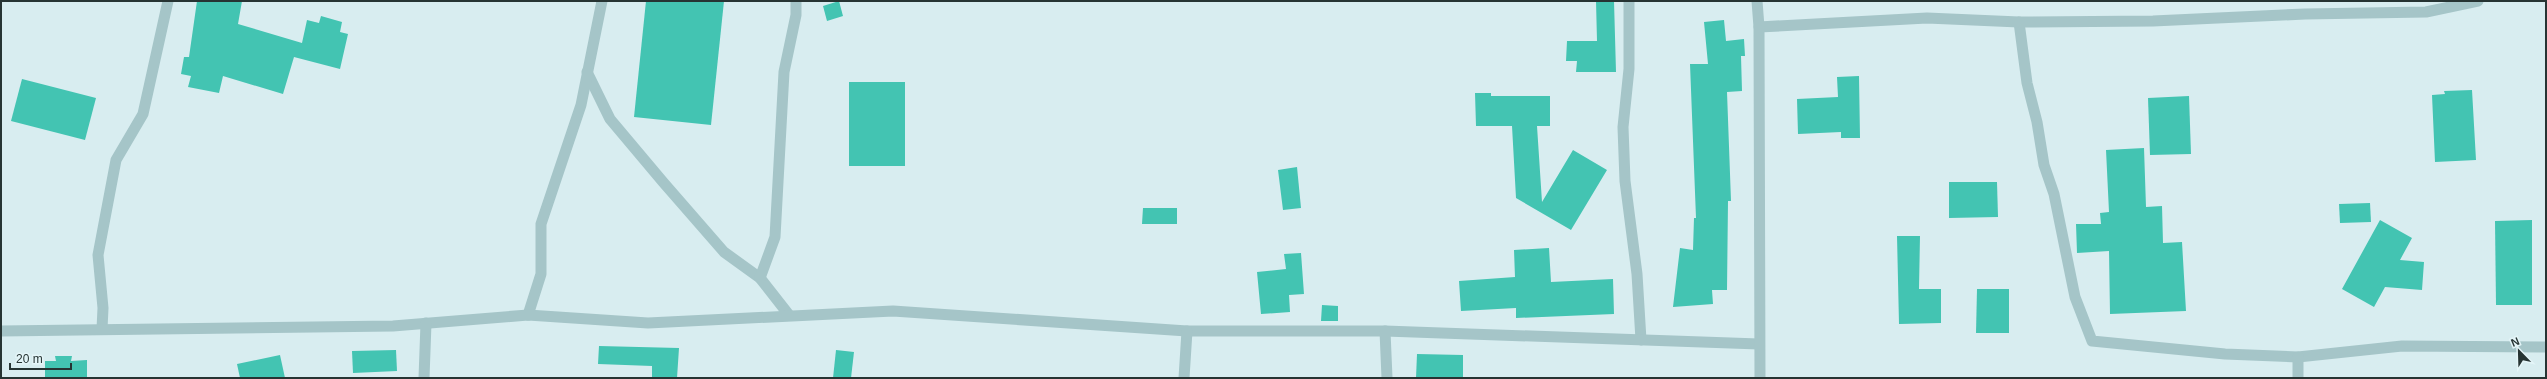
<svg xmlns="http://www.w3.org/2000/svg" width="2547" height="379" viewBox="0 0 2547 379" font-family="Helvetica,sans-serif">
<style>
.building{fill:#43c4b2}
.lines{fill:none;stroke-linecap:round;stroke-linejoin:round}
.minor{stroke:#a5c5c8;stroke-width:11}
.tertiary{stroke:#a5c5c8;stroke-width:11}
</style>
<rect width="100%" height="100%" fill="#d8edf0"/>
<g class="building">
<polygon points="197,1 242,1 238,24 302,43 307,20 319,23 321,16 342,22 340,32 348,34 340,69 294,57 283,94 223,76 219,93 188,87 191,76 181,74 184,57 189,57"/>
<polygon points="646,1 724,1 711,125 634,117"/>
<polygon points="839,1 843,16 827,21 823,6"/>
<polygon points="1596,1 1614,1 1616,72 1576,72 1577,61 1566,61 1567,41 1597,41"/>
<polygon points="1724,20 1726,41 1744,39 1745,56 1741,56 1742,91 1727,92 1731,201 1728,201 1727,290 1712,290 1713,304 1673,307 1680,248 1693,250 1694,218 1696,218 1690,64 1708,64 1704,22"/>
<polygon points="1859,76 1860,138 1841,138 1841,132 1798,134 1797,99 1838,97 1837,77"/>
<polygon points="22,79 96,98 85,140 11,121"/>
<rect x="849" y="82" width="56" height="84"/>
<polygon points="2472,90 2476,160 2435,162 2432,95 2445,94 2444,91"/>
<polygon points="1475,93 1491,93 1491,96 1550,96 1550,126 1537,126 1542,202 1573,150 1607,170 1571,230 1516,198 1512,126 1476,126"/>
<polygon points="2189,96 2191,154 2150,155 2148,98"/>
<polygon points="2144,148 2146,207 2162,206 2163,243 2182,242 2186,311 2110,314 2109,251 2077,253 2076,224 2101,224 2100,213 2109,212 2106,150"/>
<polygon points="1297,167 1301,208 1283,210 1278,170"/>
<polygon points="1949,182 1997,182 1998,217 1949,218"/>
<polygon points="2370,203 2371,222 2340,223 2339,204"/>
<polygon points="1143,208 1177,208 1177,224 1142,224"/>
<polygon points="2380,220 2412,238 2400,260 2424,262 2422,290 2385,287 2374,307 2342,289"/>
<polygon points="2532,220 2532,305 2496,305 2495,221"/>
<polygon points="1897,236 1920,236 1919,289 1941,289 1941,323 1899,324"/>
<polygon points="1549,248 1551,282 1613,279 1614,314 1516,318 1516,308 1461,311 1459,281 1515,277 1514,250"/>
<polygon points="1301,253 1304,294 1289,295 1290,312 1261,314 1257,272 1286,269 1284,254"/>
<polygon points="1977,289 2009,289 2009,333 1976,333"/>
<polygon points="1322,305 1338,306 1338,321 1321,321"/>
<polygon points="599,346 679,348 677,378 652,378 652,366 598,364"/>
<polygon points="396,350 397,371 353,373 352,351"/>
<polygon points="836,350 854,352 851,378 833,378"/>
<polygon points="1417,354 1463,355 1463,378 1416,378"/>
<polygon points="280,355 285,378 240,378 237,364"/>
<polygon points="55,356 72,356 71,361 87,360 87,378 45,378 45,361 56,361"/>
</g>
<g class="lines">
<g class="minor">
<polyline points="1629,1 1629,69 1623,127 1625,181 1637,274 1641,340"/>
<polyline points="2019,22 2027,83 2037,122 2044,165 2054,194 2075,297 2092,341 2225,354 2298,357 2402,346 2546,347"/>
<polyline points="1759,27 1927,18 2019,22 2153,21 2305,14 2426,12 2478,1"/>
<polyline points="587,72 610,119 663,182 724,252 760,278 789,315"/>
<polyline points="760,278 775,237 784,72 796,15 796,1"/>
<polyline points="528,315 541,274 541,224 581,105 602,1"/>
<polyline points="102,329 103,308 98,255 116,160 143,114 168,1"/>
<polyline points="1,331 393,326 528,315 648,323 893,311 1187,331 1385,331 1759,344"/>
<polyline points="1385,331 1387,378"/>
<polyline points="424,378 426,323"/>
<polyline points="1184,378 1187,331"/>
<polyline points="2298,378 2298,357"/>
</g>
<polyline class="tertiary" points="1757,1 1759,27 1760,378"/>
</g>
<rect width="2547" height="379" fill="none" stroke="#263433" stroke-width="4"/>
<g transform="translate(2519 351) rotate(337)" stroke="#e4f5f8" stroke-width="3" paint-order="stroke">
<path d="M0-3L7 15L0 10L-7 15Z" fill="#263433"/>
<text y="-6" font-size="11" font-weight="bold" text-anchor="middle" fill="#263433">N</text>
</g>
<path d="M10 363v6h61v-6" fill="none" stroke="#263433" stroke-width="2"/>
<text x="16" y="363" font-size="12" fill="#263433" stroke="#e4f5f8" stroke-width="3" paint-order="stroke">20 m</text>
</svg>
